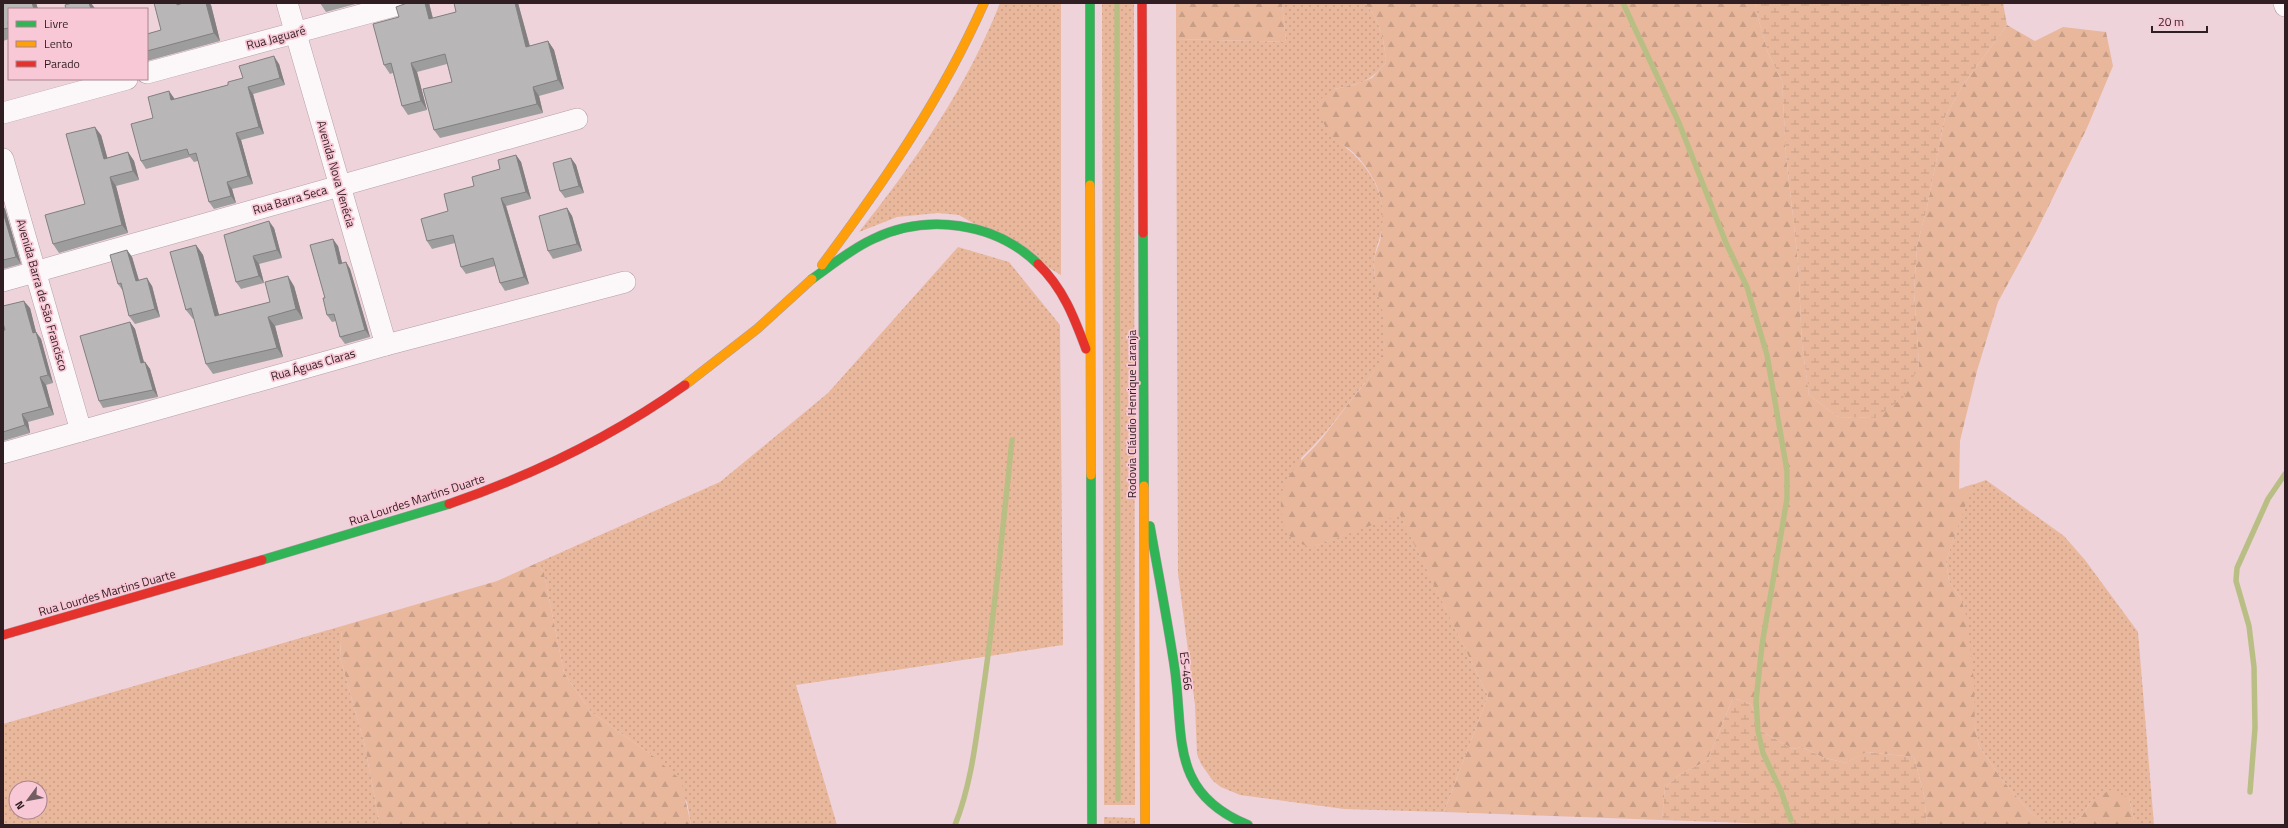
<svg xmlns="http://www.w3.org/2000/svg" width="2288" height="828" viewBox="0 0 2288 828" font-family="'Titillium Web',sans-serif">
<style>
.grass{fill:url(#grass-dots);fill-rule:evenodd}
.forest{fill:url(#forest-firs)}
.wetland{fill:url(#wetland-marsh)}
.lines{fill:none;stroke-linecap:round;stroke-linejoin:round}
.stream{stroke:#b9bf84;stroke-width:5.5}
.street-casing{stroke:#b39ea4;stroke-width:22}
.fast-casing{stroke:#b39ea4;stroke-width:10}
.slow-casing{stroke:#b39ea4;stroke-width:10}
.jam-casing{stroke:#b39ea4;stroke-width:10}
.street{stroke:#fcf8fa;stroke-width:21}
.fast{stroke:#30b455;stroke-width:9}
.slow{stroke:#ff9f0a;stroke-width:9}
.jam{stroke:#e5322d;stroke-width:9}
.wall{fill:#9e9d9d}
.shaded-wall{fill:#817f80}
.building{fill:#b8b6b7;stroke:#817f80}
.labels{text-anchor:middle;stroke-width:3.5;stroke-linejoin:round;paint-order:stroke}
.street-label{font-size:12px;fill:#301e23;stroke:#f9c8d6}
</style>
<defs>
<pattern id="grass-dots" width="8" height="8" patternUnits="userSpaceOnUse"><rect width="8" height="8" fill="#e9b89c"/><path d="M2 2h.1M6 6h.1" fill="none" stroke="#c89e86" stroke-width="1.8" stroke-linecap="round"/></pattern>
<pattern id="forest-firs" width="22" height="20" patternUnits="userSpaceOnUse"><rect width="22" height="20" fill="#e9b89c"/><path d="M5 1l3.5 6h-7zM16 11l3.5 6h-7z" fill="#c89e86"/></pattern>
<pattern id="wetland-marsh" width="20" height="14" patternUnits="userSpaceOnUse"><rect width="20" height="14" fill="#e9b89c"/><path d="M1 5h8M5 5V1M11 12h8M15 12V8" fill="none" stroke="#c89e86"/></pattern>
</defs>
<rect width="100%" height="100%" fill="#eed3db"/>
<g class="grass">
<path d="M1000,3H1061V275L959,215L938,213L897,217L859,232C915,162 967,87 1000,3Z"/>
<polygon points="1102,3 1134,3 1135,805 1104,805"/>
<path d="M1282,3H1364C1380,18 1385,42 1386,63C1368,83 1360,84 1334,89L1333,138C1362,157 1385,186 1383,222C1382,236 1375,248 1374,261C1372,282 1385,302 1386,323C1387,335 1384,351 1380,362C1376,372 1365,382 1358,391C1340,414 1323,438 1301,458L1312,547L1400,514L1488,696L1444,812L1344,809L1240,795L1221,787L1213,781L1201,764L1197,754L1195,705L1178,573L1176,39L1286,42Z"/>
<polygon points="958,247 1009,262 1060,325 1063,645 796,685 837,825 691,825 687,802 653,756 591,712 564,673 544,573 537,563 720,482 828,393"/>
<polygon points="1986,480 2064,536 2085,560 2138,632 2154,825 2135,825 2129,798 2092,800 2082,816 2071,825 2046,824 2030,812 2003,781 1979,746 1975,727 1971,661 1961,599 1949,581 1946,561 1972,485"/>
<path d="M342,626L340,657L364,742L380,825H3V724ZM16,788H40V812H16Z"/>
<polygon points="1104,817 1135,818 1135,825 1104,825"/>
</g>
<g class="forest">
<polygon points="1176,3 1282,3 1286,42 1176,39"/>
<path d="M1364,3H1756L1755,7L1768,53L1782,81L1786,155L1798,261L1802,344L1809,395L1838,417L1875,418L1919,366L1914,292L1917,246L1927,207L1945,117L1963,85L2007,25L2035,41L2063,27L2106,32L2113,66L2087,128L2036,232L1998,302L1977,371L1960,441L1959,489L1973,484L1946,561L1949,581L1961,599L1967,618L1974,682L1975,727L1979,746L2003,781L2030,812L2048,825H1927L1924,795L1914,757L1867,752L1846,763L1822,757L1802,747L1793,749L1761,731L1751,704L1733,698L1707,761L1682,773L1665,787L1662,820L1444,812L1488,696L1400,515L1312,547C1296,544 1285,536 1282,519C1276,481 1294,469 1317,444C1332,427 1345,407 1360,389C1366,381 1376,372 1379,362C1396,323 1373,299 1374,262C1374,255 1378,248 1380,241C1384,221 1384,201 1375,182C1369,171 1360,157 1349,149C1344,145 1336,142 1332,137C1323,126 1321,115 1318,101L1334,89L1354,85L1372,78L1386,63C1385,42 1380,18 1364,3Z"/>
<polygon points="537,563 544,573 564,673 591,712 653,756 681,780 691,825 380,825 364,742 340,657 342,626 497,581"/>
<polygon points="2110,790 2129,798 2135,825 2071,825 2082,816 2092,800"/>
</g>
<g class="wetland">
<polygon points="1756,3 2003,3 2007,25 1963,85 1945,117 1927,207 1917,246 1914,292 1919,366 1903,398 1875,418 1838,417 1809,395 1802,344 1798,261 1786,155 1782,81 1768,53 1755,7"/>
<polygon points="1733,698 1751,704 1761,731 1793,749 1802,747 1822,757 1846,763 1866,752 1914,757 1924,795 1927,825 1801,825 1662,820 1665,787 1682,773 1707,761"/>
</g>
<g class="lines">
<g class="stream">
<polyline points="1117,3 1118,799"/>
<polyline points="1623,3 1679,123 1726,243 1747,287 1767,355 1787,471 1787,499 1762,645 1756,701 1758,731 1763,753 1781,791 1791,820"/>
<polyline points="2250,792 2255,728 2254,667 2249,626 2236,581 2237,568 2268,499 2285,474"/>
<path d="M955,825C971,785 976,740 982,698C995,612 1003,526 1012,440"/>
</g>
<g class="street-casing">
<g id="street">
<polyline points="287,3 386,345"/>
<polyline points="2284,3 2285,6"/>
<polyline points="147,73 405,3"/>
<polyline points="3,113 127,79"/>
<polyline points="3,159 81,431"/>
<polyline points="3,281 577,119"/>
<polyline points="3,453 386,345 625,282"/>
</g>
</g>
<g class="fast-casing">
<g id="fast">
<polyline points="1090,3 1090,185"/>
<polyline points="1143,233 1144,486"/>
<path d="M812,279C832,265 851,249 873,239C927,213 995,222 1038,264"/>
<polyline points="1091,475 1092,825"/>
<path d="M1150,526C1158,572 1167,618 1174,664C1185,733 1167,792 1248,825"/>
<polyline points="262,560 449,504"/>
</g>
</g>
<g class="slow-casing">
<g id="slow">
<polyline points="1090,185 1091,475"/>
<path d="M822,265C884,182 942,98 984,3"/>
<polyline points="685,385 757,329 812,279"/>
<polyline points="1144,486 1145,825"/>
</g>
</g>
<g class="jam-casing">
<g id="jam">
<polyline points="1142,3 1143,233"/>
<path d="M1038,264C1063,288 1074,317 1086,349"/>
<path d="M449,504C533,475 612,437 685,385"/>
<polyline points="3,635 262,560"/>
</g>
</g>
<use href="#street" class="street"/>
<use href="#fast" class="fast"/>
<use href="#slow" class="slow"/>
<use href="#jam" class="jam"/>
</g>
<g class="wall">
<polygon points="3,3 36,3 38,9 9,9 9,39 3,41"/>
<polygon points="180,3 180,4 183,3 209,3 211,5 220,41 147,61 147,34 161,30"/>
<polygon points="320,3 359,3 326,12"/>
<polygon points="407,3 429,3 433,18 456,12 454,3 518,3 530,46 548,41 554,50 564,89 539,96 543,113 440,138 434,130 452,82 447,64 417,72 427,110 408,115 402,106 393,73 390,74 384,65 399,17"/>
<polygon points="279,64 285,85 253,94 264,134 241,140 253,184 232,189 236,203 214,209 209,202 198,161 194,162 190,157 146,169 141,161 153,118 169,91 174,99 228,85 243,78"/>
<polygon points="101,135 107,158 128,152 134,161 139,180 116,186 128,233 59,253 53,244 85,204"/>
<polygon points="516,155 521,162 531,199 506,206 529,284 505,291 500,283 495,266 466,274 461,267 455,243 432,249 427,241 448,211 500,169"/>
<polygon points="571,158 576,165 584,193 565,198 560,191"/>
<polygon points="3,206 5,209 21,264 3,269"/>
<polygon points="567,208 572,216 582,251 553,259 548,251"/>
<polygon points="274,228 282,258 259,264 264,283 241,289 236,282"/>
<polygon points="196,245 203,255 219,315 270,302 294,286 303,319 275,326 283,357 213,374 206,364 194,319 193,319 186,310"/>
<polygon points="338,246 342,263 346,262 350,269 370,337 345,344 340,337 336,321 332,322 327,315"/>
<polygon points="127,250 132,257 139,280 152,286 160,317 135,324 129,316 123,291 118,284"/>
<polygon points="30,308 36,332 41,339 53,383 46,385 54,415 28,422 30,433 3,441 3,330 5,330"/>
<polygon points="130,322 135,329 144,362 145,362 150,369 158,397 103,408 99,401"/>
</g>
<g class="shaded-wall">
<polygon points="32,3 36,3 38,9 34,9"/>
<polygon points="89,3 91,3 94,7 95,9 91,9"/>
<polygon points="206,3 209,3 211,5 220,41 214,33"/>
<polygon points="425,3 429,3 435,28 429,19"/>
<polygon points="515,3 518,3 532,55 526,47"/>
<polygon points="548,41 554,50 564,89 558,80"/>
<polygon points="274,56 279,64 285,85 280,78"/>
<polygon points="411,63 417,72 427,110 421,101"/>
<polygon points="248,87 253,94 264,134 259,127"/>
<polygon points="533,87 539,96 543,113 537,104"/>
<polygon points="169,91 174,98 176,107 171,100"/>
<polygon points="95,127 101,135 110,167 104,159"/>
<polygon points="236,133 241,140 253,184 248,176"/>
<polygon points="128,152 134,161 139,180 133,171"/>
<polygon points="516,155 521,162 531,199 526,192"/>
<polygon points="571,158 576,165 584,193 579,186"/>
<polygon points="110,177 116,186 128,233 122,225"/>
<polygon points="227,182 232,189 236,203 231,196"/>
<polygon points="501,198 506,206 529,284 524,277"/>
<polygon points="3,206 5,209 21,264 16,257 3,212"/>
<polygon points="567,208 572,216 582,251 577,244"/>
<polygon points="269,221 274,228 282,258 277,250"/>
<polygon points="333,239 338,246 344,271 339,264"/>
<polygon points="196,245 203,255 222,326 215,316"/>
<polygon points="127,250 132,257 141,288 136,281"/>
<polygon points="253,256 259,264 264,283 259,276"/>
<polygon points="346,262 350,269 370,337 365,330"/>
<polygon points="288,276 294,286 303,319 296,309"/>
<polygon points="147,278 152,286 160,317 155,309"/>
<polygon points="24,301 30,308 38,340 33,333"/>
<polygon points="268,317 275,326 283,357 277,348"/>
<polygon points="130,322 135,329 146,370 141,363"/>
<polygon points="36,332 41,339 53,383 48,375"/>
<polygon points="145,362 150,369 158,397 153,390"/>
<polygon points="40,377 46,385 54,415 49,407"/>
<polygon points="22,414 28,422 30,433 25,425"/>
</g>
<g class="building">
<polygon points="3,3 32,3 34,9 9,9 9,22 8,22 9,28 3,29"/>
<polygon points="72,3 89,3 91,9 66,9 65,5"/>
<polygon points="154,3 177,3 177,5 183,3 206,3 214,33 147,51 147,34 161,30"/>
<polygon points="407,3 425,3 429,19 456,12 454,3 515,3 526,47 548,41 558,80 533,87 537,104 434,130 423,89 452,82 445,54 411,63 421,101 402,106 391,63 384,65 373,24 399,17 396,7"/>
<polygon points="274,56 280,78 248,87 259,127 236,133 248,176 227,182 231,196 209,202 196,153 189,155 187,149 141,161 131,124 153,118 148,97 169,91 171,100 228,85 228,82 243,78 239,66"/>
<polygon points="95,127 104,159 128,152 133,171 110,177 122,225 53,244 45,215 85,204 66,134"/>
<polygon points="516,155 526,192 501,198 524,277 500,283 493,258 461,267 453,235 427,241 421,219 448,211 444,194 474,186 472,177 500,169 498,160"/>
<polygon points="571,158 579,186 560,191 553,163"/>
<polygon points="567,208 577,244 548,251 539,216"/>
<polygon points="3,212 16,257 3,260"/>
<polygon points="269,221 277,250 253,256 259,276 236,282 224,235"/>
<polygon points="333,239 339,264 346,262 365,330 340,337 334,314 327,315 323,298 325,298 310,245"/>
<polygon points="196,245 215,316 270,302 265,282 288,276 296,309 268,317 277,348 206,364 191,308 186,310 170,252"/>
<polygon points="127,250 136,281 147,278 155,309 129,316 121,283 118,284 110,255"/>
<polygon points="24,301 33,333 36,332 48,375 40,377 49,407 22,414 25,425 3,432 3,330 5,330 3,323 3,306"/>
<polygon points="130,322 141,363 145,362 153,390 99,401 80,336"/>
</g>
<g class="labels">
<g class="street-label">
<text transform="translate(276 38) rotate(-15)" y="4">Rua Jaguaré</text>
<text transform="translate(336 174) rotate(74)" y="4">Avenida Nova Venécia</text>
<text transform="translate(290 200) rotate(-16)" y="4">Rua Barra Seca</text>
<text transform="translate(42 295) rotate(74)" y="4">Avenida Barra de São Francisco</text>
<text transform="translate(313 365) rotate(-16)" y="4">Rua Águas Claras</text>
<text transform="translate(1132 414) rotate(-90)" y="4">Rodovia Cláudio Henrique Laranja</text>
<text transform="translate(417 500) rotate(-18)" y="4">Rua Lourdes Martins Duarte</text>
<text transform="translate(107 593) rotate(-16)" y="4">Rua Lourdes Martins Duarte</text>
<text transform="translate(1186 671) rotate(83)" y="4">ES-466</text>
</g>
</g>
<rect width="2288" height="828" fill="none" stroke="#301e23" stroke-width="8"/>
<rect x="8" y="8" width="140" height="72" fill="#f9c8d6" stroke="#a9848e"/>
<rect x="16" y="21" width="20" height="6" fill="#30b455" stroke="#a9848e"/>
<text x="44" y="28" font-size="12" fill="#301e23">Livre</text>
<rect x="16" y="41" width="20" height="6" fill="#ff9f0a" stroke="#a9848e"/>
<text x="44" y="48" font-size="12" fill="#301e23">Lento</text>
<rect x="16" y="61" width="20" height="6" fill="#e5322d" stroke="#a9848e"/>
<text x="44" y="68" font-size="12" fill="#301e23">Parado</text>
<g transform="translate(28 800) rotate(238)"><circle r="19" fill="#f9c8d6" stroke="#a9848e"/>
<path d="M0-3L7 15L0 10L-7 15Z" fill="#725d63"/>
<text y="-6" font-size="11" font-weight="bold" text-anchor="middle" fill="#301e23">N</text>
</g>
<path d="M2152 26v6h55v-6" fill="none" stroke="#301e23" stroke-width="2"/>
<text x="2158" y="26" font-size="12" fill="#301e23" stroke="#f9c8d6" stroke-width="3" paint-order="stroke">20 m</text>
</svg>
